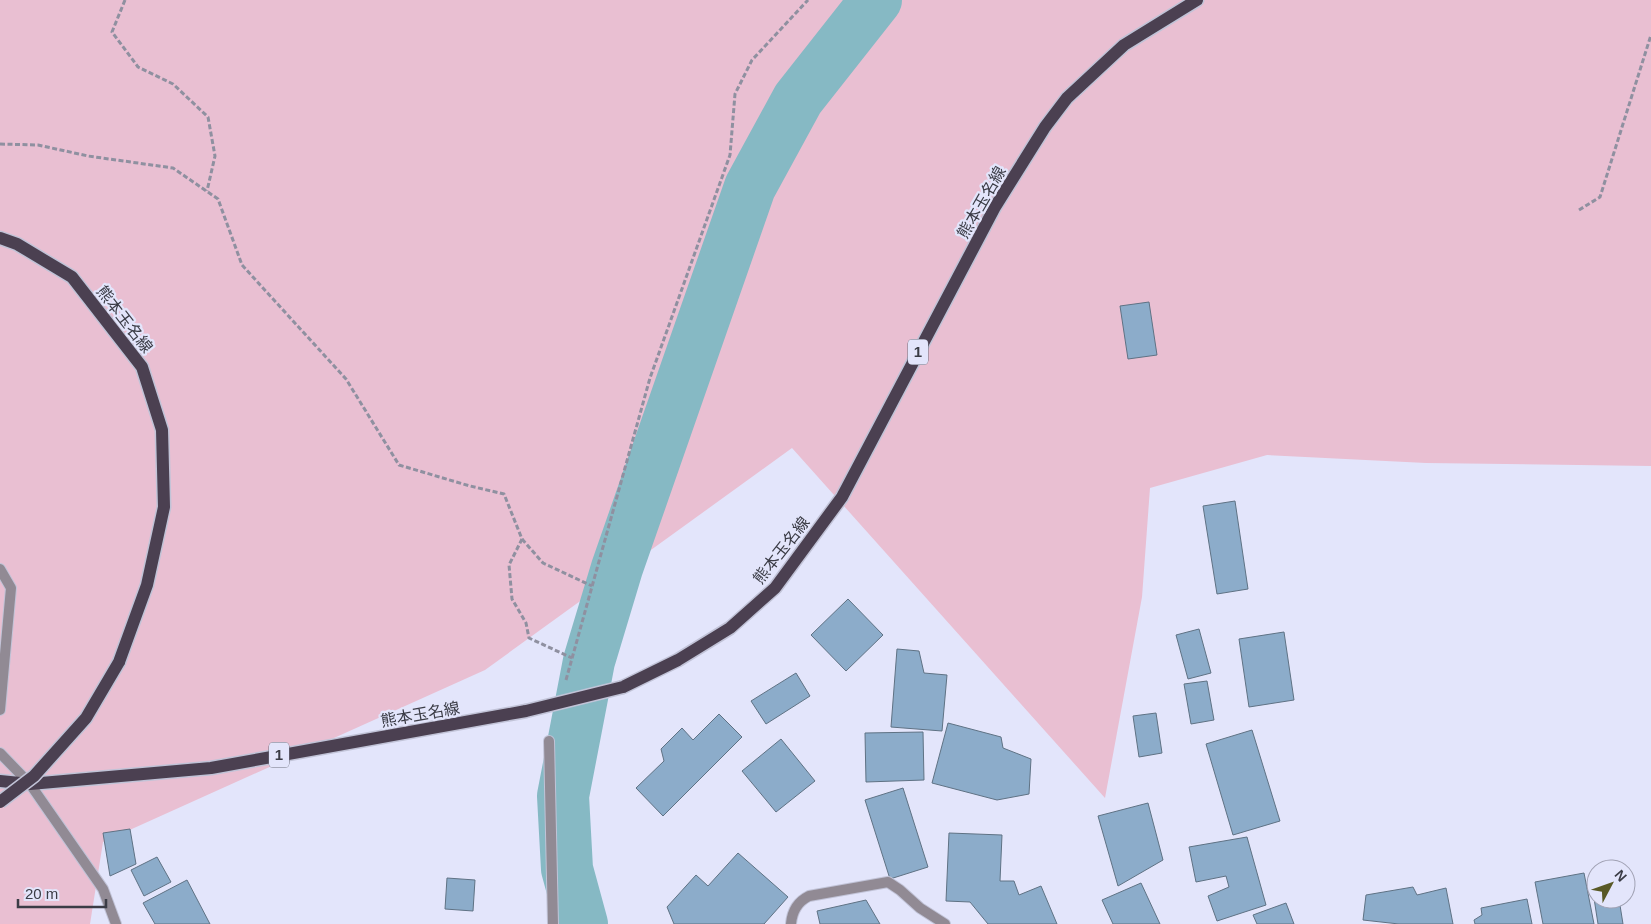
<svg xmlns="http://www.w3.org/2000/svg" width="1651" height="924" viewBox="0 0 1651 924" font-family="Helvetica,'Noto Sans JP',sans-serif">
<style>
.green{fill:#e9bfd2}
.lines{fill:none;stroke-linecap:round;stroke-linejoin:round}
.river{stroke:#86b9c4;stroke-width:52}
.building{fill:#8cacca;stroke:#5f7284}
.street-casing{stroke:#c1c3d7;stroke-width:12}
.primary-casing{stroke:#c1c3d7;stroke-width:15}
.path{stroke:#8f90a0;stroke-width:3;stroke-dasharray:5 2.5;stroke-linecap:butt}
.street{stroke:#918a94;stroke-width:10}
.primary{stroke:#4b4051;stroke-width:12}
.primary-bridge-casing{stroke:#c1c3d7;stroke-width:15;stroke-linecap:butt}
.primary-bridge{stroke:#4b4051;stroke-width:12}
.labels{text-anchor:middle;stroke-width:4.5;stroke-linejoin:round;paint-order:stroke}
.shield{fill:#e3e5fb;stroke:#6d6f7c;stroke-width:1}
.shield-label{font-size:15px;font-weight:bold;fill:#3b3c46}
.street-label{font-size:16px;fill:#3b3c46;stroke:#e3e5fb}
</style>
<rect width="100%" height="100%" fill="#e3e5fb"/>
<polygon class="green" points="0,0 1651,0 1651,466 1426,463 1267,455 1150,488 1142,597 1105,798 792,448 485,670 103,842 90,924 0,924"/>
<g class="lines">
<polyline class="river" points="582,924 567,869 563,796 589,661 617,568 750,187 798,99 876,0"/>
</g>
<g class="building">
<polygon points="1149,302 1157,355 1128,359 1120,306"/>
<polygon points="1235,501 1248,589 1217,594 1203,506"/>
<polygon points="848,599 883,635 846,671 811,635"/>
<polygon points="1199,629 1211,673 1188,679 1176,635"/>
<polygon points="1284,632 1294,700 1249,707 1239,639"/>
<polygon points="897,649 919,651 924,673 947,675 942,731 891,727"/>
<polygon points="796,673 810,696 766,724 751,701"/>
<polygon points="1207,681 1214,720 1191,724 1184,684"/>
<polygon points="1156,713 1162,753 1139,757 1133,716"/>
<polygon points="719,714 742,737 663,816 636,788 664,761 661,749 682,728 693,740"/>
<polygon points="948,723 1001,737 1003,748 1031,759 1029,794 997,800 932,783"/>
<polygon points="1252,730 1280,821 1233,835 1206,744"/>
<polygon points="923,732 924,780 866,782 865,733"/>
<polygon points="781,739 815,781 776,812 742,771"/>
<polygon points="903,788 928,867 890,879 865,800"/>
<polygon points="1148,803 1163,860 1118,886 1098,816"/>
<polygon points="130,829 136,864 110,876 103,833"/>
<polygon points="949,833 1002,835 1000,881 1014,881 1019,895 1041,886 1057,924 988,924 970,902 946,901"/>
<polygon points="1247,837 1266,905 1217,921 1208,896 1229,887 1226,876 1196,882 1189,847"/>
<polygon points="738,853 788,897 764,924 674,924 667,907 696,875 708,886"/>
<polygon points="157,857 171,882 144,896 131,870"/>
<polygon points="1584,873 1594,924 1543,924 1535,882"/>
<polygon points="447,878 475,880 473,911 445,909"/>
<polygon points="1596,878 1596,899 1619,899 1623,924 1598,924 1591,879"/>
<polygon points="187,880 210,924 155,924 143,903"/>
<polygon points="1141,883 1160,924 1113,924 1102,900"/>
<polygon points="1413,887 1417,895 1446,888 1453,924 1399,924 1363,920 1366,895"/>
<polygon points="1527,899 1532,924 1475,924 1474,920 1482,915 1481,908"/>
<polygon points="866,900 880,924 820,924 817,911"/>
<polygon points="1286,903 1294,924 1257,924 1253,915"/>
</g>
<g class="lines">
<g class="street-casing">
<g id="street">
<polyline points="0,569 11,588 0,710"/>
<polyline points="549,741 553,924"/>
<polyline points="0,753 30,784 103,889 116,924"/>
<path d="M791,924C792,911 797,902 809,896L888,882L900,890L920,908L945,924"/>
</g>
</g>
<g class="primary-casing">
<g id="primary">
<polyline points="0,238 17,244 72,277 142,367 162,430 164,507 147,585 119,662"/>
<polyline points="623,687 678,660 730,628 775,588 842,497 995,207 1045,127 1067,98 1124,45 1197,0"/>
<polyline points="0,781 30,784 211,768 526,711"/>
</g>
</g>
<g class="path">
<polyline points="125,0 112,32 138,67 173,84 208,117 215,156 207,191"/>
<polyline points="0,144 38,145 88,156 173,168 218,199 242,265 346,379 399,465 470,486 504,494 522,539 509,565 512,599 526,623 529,638 572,658"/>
<polyline points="1579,210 1600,197 1651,35"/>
<polyline points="522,539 543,563 592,586"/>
<polyline points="566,680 650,378 730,155 735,94 752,60 808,0"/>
</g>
<use href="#street" class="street"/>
<use href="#primary" class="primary"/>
<g class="primary-bridge-casing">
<g id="primary-bridge">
<polyline points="526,711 623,687"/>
<polyline points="0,802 34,776 86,718 119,662"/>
</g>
</g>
<use href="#primary-bridge" class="primary-bridge"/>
</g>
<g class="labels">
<g class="shield">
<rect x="908" y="339.5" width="20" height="25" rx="4"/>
<rect x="269" y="742.5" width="20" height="25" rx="4"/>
</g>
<g class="shield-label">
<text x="918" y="357">1</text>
<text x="279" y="760">1</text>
</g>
<g class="street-label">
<text transform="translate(981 202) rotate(-60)" y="6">熊本玉名線</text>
<text transform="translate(125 319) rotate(52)" y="6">熊本玉名線</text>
<text transform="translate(781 550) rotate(-52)" y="6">熊本玉名線</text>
<text transform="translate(420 714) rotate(-10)" y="6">熊本玉名線</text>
</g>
</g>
<g transform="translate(1611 884) rotate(49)"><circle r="24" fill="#e3e5fb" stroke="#a0a1b3"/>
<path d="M0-4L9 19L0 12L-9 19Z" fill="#595926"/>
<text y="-8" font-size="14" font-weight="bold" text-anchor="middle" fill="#3b3c46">N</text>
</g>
<path d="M18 899v8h88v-8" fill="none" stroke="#3b3c46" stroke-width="2.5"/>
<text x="25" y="899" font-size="15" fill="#3b3c46" stroke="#e3e5fb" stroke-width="4" paint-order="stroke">20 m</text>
</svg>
